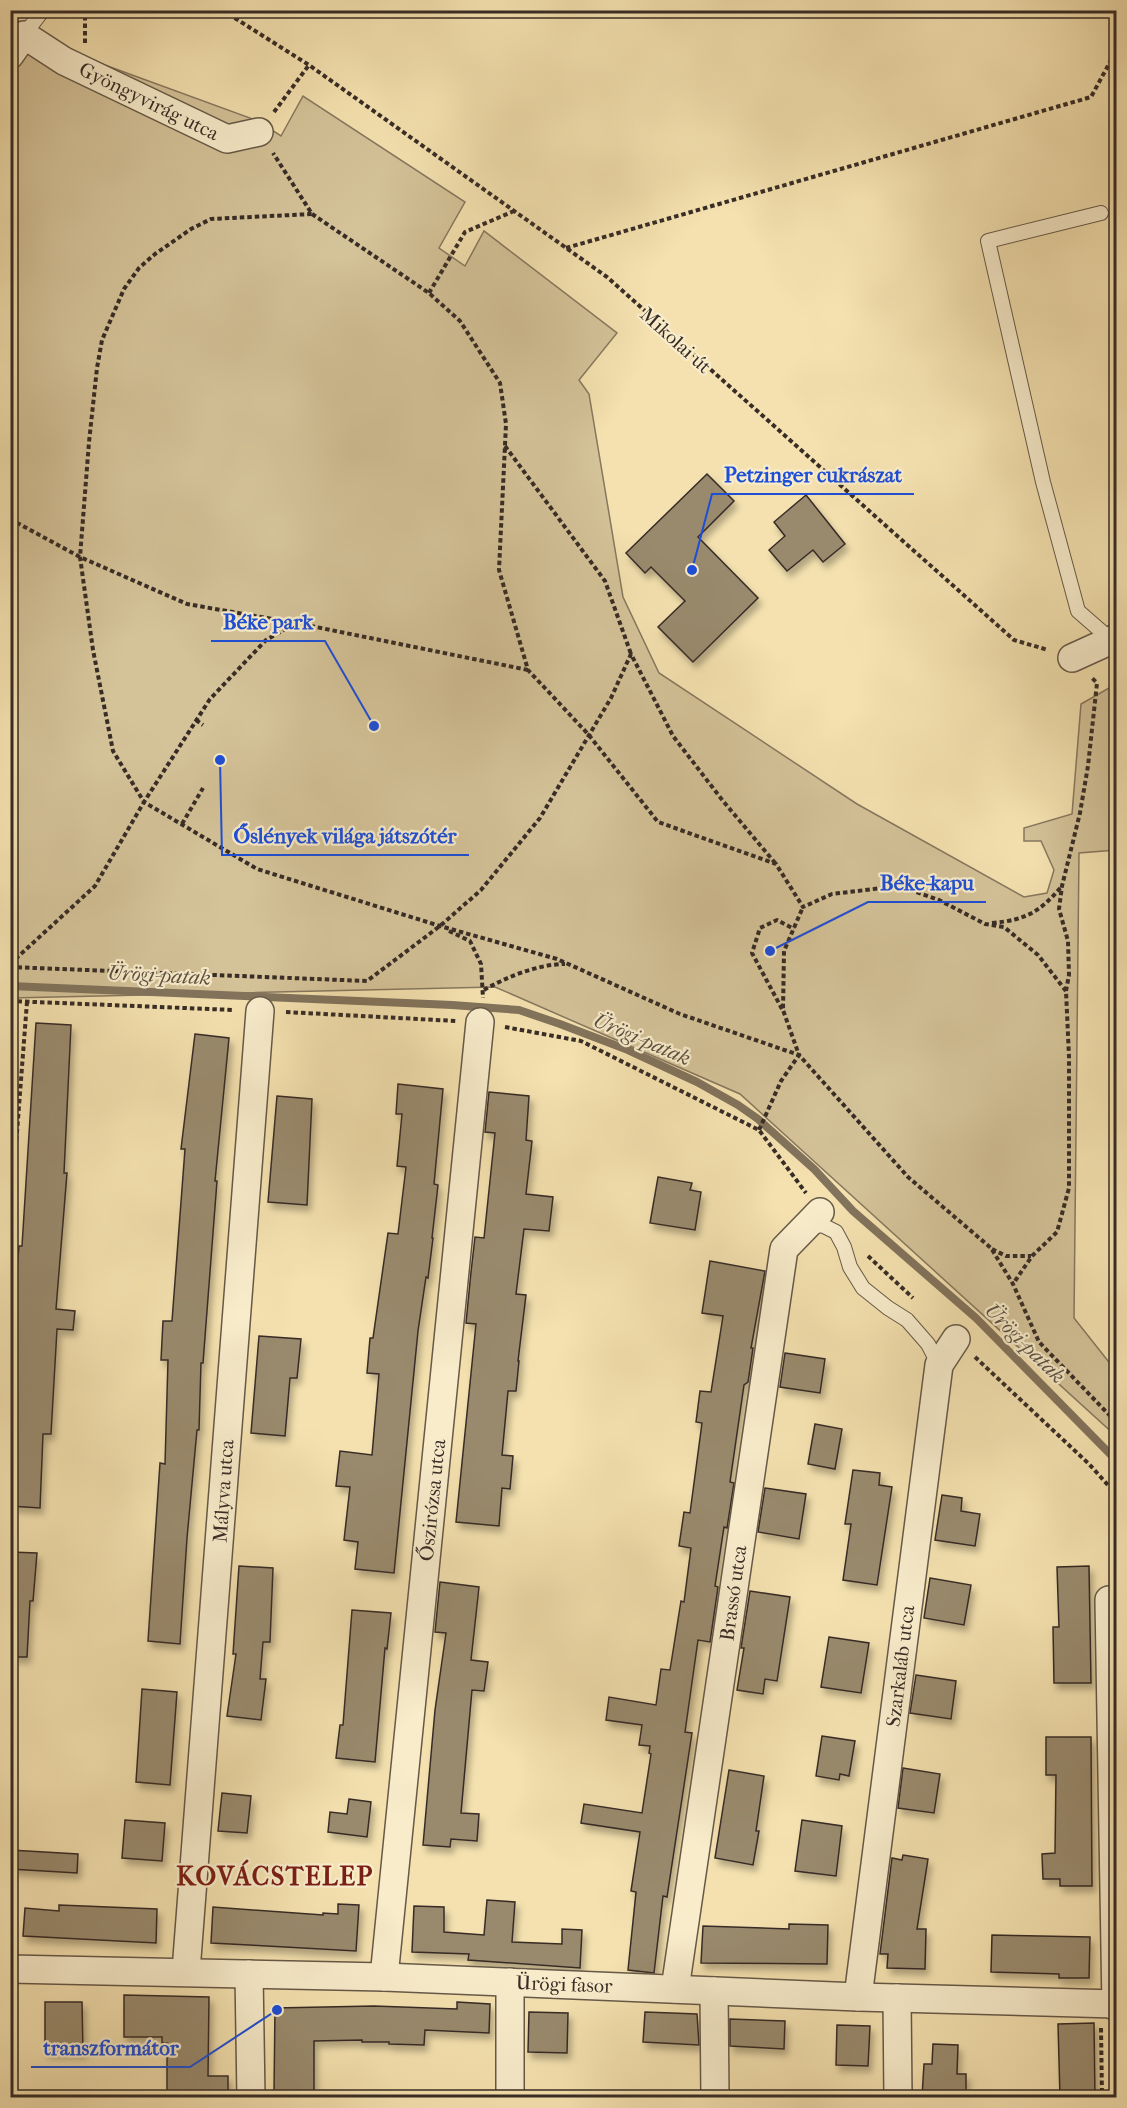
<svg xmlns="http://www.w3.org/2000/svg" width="1127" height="2108" viewBox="0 0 1127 2108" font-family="'IM FELL French Canon',serif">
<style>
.green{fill:#d4c298;stroke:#86775f;stroke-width:1.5}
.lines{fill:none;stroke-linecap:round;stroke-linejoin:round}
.stream{stroke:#82735c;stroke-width:8}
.building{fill:#998a6d;stroke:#372c26;stroke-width:1.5;filter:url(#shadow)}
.service-casing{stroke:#665948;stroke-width:16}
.minor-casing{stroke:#665948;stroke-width:30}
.path{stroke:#372c26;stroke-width:4;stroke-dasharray:4.5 3;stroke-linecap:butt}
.service{stroke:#f8eccb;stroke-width:14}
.minor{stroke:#f8eccb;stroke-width:27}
.labels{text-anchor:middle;stroke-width:4.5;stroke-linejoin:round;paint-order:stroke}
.street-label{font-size:20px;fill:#372c26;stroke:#f8eccb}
.water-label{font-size:21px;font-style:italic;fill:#5c5041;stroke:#f8eccb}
.district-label{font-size:26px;font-weight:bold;letter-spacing:1.5px;fill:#7a1f14;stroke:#f8eccb}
.leader{fill:none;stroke:#1d4ed8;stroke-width:2}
.callout-dot{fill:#1d4ed8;stroke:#f8eccb;stroke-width:2}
.callout-label{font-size:21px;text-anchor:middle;font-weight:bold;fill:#1d4ed8;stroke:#f8eccb;stroke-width:4.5;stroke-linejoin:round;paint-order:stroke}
</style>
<defs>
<filter id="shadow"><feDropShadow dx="3.5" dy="6" stdDeviation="3" flood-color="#0004"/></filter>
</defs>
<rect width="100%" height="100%" fill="#f4e1af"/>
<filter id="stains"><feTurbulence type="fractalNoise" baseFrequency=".00333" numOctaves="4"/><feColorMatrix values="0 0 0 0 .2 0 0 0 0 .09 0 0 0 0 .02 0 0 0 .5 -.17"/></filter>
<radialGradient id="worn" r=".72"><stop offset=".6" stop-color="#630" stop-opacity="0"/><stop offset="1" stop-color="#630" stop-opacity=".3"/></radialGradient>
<polygon class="green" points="11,41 72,53 258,121 281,136 303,96 465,202 439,248 465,266 484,231 617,333 579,380 589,394 623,597 659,673 857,804 1024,897 1047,893 1054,870 1041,841 1024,841 1024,828 1072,814 1081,704 1116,684 1116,850 1079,853 1074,1318 1116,1371 1116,1436 740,1094 495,987 11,998"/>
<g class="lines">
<polyline class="stream" points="10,986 452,1005 519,1010 560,1024 628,1050 697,1082 738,1105 758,1119 814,1169 853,1211 976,1318 1116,1460"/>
</g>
<g class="building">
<polygon points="707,474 734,501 698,537 758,598 693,662 658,627 685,601 651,567 645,573 626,553"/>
<polygon points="806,495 845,544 823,562 813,550 787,571 769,550 785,536 774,522"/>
<polygon points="36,1023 71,1025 64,1173 67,1173 56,1309 75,1311 73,1330 57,1329 51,1434 43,1434 40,1508 10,1506 10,1344 19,1246 22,1246"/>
<polygon points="195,1034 229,1038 215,1181 217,1181 203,1363 201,1363 199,1430 197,1430 187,1538 180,1644 148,1641 160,1463 165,1464 168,1360 161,1360 163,1321 172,1321 185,1149 181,1149"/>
<polygon points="398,1084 443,1089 434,1184 438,1185 432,1238 433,1238 428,1278 426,1277 418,1331 394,1573 355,1569 358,1542 344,1540 350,1487 336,1486 340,1451 372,1455 379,1374 367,1373 370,1338 373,1338 388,1233 398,1234 406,1167 397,1166 402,1114 396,1114"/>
<polygon points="489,1092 529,1096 526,1140 532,1141 526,1194 553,1197 549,1231 524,1229 516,1294 526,1295 518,1361 519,1361 516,1391 508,1391 502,1455 513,1456 510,1489 502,1488 499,1526 456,1522 476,1324 466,1323 471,1272 475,1237 484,1238 495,1133 485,1132"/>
<polygon points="277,1096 312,1099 307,1205 268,1202"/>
<polygon points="658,1177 692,1183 690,1190 701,1192 695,1230 650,1223"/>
<polygon points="710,1261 765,1271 751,1348 753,1348 748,1382 744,1385 730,1482 734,1483 727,1528 724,1527 715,1586 718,1587 710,1642 698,1640 685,1732 692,1733 667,1897 663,1896 654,1973 628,1970 636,1892 631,1891 640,1832 581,1823 584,1804 642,1813 651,1754 649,1753 650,1746 639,1745 642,1725 606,1720 609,1697 656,1705 661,1669 670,1670 681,1601 684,1602 691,1548 679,1546 684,1512 690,1513 702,1423 696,1422 700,1391 711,1392 723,1316 702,1313"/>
<polygon points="259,1336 301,1339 297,1378 290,1378 285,1436 251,1433"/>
<polygon points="785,1353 825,1359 820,1393 780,1387"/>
<polygon points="815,1424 842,1429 835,1469 808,1464"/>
<polygon points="853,1470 880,1473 879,1485 892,1487 877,1585 843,1580 851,1524 845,1524"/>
<polygon points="765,1488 806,1494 799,1539 758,1532"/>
<polygon points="942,1495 962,1498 961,1511 980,1514 975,1546 935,1540"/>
<polygon points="10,1552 37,1553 33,1601 30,1601 27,1657 10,1657"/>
<polygon points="239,1566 273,1568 270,1642 263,1642 260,1679 266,1679 261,1720 227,1716 236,1654 233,1654"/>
<polygon points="1089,1566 1091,1683 1054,1683 1053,1627 1059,1627 1057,1567"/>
<polygon points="930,1578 971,1585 964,1625 924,1618"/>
<polygon points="440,1582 479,1587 471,1660 488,1662 484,1691 472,1690 461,1813 479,1814 477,1841 451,1839 450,1847 423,1845 435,1710 446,1633 435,1632"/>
<polygon points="750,1591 790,1597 777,1681 765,1679 763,1694 737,1690 744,1648 741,1648"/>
<polygon points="352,1610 391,1613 387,1649 385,1648 375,1762 336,1758 340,1725 343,1725"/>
<polygon points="829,1637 869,1643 861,1693 821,1687"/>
<polygon points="916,1675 956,1681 951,1719 910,1713"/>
<polygon points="142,1689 177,1692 170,1785 136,1782"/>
<polygon points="822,1736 855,1741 849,1776 840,1774 839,1780 816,1776"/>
<polygon points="1046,1737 1091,1737 1092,1886 1060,1886 1060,1879 1043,1879 1042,1854 1055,1853 1056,1775 1046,1775"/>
<polygon points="903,1768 940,1774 934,1813 898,1808"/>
<polygon points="729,1770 764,1776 756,1831 759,1831 753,1865 715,1858"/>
<polygon points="222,1793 251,1796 247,1833 218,1831"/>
<polygon points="349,1799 371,1802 367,1837 328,1832 330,1812 347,1814"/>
<polygon points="125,1820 165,1823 162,1861 122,1858"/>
<polygon points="802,1820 842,1826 836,1876 795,1871"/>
<polygon points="10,1850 78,1854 77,1873 10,1869"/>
<polygon points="903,1855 928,1859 917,1929 926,1929 925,1969 887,1968 888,1954 880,1954 892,1858 902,1860"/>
<polygon points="487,1900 515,1902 512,1942 562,1944 562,1929 582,1930 580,1968 468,1960 469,1954 412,1952 414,1906 444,1907 444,1932 484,1935"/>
<polygon points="338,1904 359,1905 356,1951 211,1943 213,1907 323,1915 323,1913 338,1914"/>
<polygon points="59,1905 157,1909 156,1943 23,1936 25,1908 59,1911"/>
<polygon points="789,1924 828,1925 827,1964 701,1963 703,1926 789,1929"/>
<polygon points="992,1935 1090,1937 1089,1978 1059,1978 1059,1974 991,1972"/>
<polygon points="124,1995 209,1997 208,2076 228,2076 228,2097 199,2097 199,2091 167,2092 167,2043 162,2043 162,2037 124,2037"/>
<polygon points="45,2002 82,2002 83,2052 45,2052"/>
<polygon points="457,2002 490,2004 489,2033 425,2030 424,2045 389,2044 389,2042 362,2042 362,2040 314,2041 314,2093 274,2093 275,2008 374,2006 457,2009"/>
<polygon points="529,2012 568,2013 567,2053 528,2052"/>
<polygon points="645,2012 697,2014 699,2045 643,2042"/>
<polygon points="730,2019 785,2021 784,2049 730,2046"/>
<polygon points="1094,2023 1095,2097 1060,2097 1058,2024"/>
<polygon points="837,2025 870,2026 868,2066 836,2065"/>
<polygon points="933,2044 958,2045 957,2074 966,2074 966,2097 922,2097 924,2064 932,2064"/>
</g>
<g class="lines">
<g class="service-casing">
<g id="service">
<polyline points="24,35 43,10"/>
<polyline points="1101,213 988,241 1043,482 1078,611 1110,639"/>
<polyline points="808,1228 822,1225 836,1232 844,1247 850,1267 863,1288 888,1308 907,1320 928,1344 939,1365"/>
</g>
</g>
<g class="minor-casing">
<g id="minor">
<polyline points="10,55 24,35 64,61 227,139 259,132"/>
<polyline points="1072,658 1116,638"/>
<polyline points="1109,1600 1116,2007"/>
<polyline points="10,1969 384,1977 858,1997 1116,2004"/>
<polyline points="186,1971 260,1011"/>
<polyline points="249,1974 251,2098"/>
<polyline points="384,1977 480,1022"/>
<polyline points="510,1982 510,2098"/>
<polyline points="675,1989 784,1249 820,1212"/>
<polyline points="714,1991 715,2098"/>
<polyline points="858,1997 939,1365 956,1339"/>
<polyline points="897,1998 898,2098"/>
</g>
</g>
<g class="path">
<polyline points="222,10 309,65 607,277 1014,640 1048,650"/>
<polyline points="85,43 85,10"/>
<polyline points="274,112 309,65"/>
<polyline points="312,214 429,293 460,321 500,383 506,424 499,570 528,670 588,734 658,822 776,864 803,907 832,894 899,886 939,900 985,924 1004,927 1038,955 1066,991 1069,1057 1069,1188 1057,1232 1032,1256 1013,1284"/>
<polyline points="566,248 1091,97 1116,51"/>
<polyline points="429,293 465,232 514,211"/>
<polyline points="505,446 605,581 631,654"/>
<polyline points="10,519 80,557 187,604 295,623"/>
<polyline points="528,670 296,623 266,640 210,699 144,802 257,869 440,926 557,959 680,1014 799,1055 908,1177 991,1248 1013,1284 1039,1342 1116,1422"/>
<polyline points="196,720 203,725"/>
<polyline points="182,824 203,788"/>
<path d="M992,923C1026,920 1040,912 1062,886"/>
<polyline points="449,931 470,941 481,964 483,998"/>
<polyline points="10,964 95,886 144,802 113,751 93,650 80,557 89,442 97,368 102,340 124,289 139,268 155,254 191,229 211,219 312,214 273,153"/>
<polyline points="10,967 367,981 440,926 481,890 540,818 611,698 631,654 673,736 723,801 776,864"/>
<path d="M484,990C506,977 539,964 565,964"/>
<polyline points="1066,991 1069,975 1068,941 1059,909 1062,886 1080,813 1088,766 1097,683 1091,677"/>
<polyline points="10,1001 234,1010"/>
<polyline points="782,1009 752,953 760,928 777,920 794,929"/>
<polyline points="286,1012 456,1021"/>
<polyline points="505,1027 581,1041 759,1130 806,1193"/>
<polyline points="759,1130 781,1081 799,1055 783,1010 784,951 803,907"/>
<polyline points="10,1223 27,1002"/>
<polyline points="992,1249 1006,1256 1031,1256"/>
<polyline points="868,1256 913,1298"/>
<polyline points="975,1357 1089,1464 1116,1494"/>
<polyline points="1112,1577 1116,1560"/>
<polyline points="1101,2028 1102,2098"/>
</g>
<use href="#service" class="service"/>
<use href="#minor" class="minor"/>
</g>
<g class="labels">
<g class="street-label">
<text transform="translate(149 101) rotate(26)" y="7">Gyöngyvirág utca</text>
<text transform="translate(676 340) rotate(42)" y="7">Mikolai út</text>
<text transform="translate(223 1491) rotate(-86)" y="7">Mályva utca</text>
<text transform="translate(432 1500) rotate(-84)" y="7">Őszirózsa utca</text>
<text transform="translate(733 1593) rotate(-82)" y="7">Brassó utca</text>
<text transform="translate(900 1666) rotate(-83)" y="7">Szarkaláb utca</text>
<text transform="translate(564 1984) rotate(2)" y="7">Ürögi fasor</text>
</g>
<g class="water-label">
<text transform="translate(159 975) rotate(3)" y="7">Ürögi-patak</text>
<text transform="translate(642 1039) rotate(23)" y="7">Ürögi-patak</text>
<text transform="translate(1025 1343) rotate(45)" y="7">Ürögi-patak</text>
</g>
<g class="district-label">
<text x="275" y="1885">KOVÁCSTELEP</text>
</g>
</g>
<path class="leader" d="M692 570L712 494H914M374 726L325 641H211M220 760L222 855H469M770 951L868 902H986M277 2010L190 2067H31"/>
<g class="callout-dot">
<circle cx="692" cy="570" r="6"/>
<circle cx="374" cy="726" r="6"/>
<circle cx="220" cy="760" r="6"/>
<circle cx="770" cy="951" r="6"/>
<circle cx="277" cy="2010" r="6"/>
</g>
<g class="callout-label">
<text x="813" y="482">Petzinger cukrászat</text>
<text x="268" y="629">Béke park</text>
<text x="345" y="843">Őslények világa játszótér</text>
<text x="927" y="890">Béke-kapu</text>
<text x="111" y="2055">transzformátor</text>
</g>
<rect width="1127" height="2108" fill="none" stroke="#f4e1af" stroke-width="36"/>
<rect x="12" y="12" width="1103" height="2084" fill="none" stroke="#372c26" stroke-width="3"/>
<rect x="18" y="18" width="1091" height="2072" fill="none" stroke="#372c26" stroke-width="1.5"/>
<rect width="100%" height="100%" filter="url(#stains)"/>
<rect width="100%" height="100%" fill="url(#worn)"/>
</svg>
